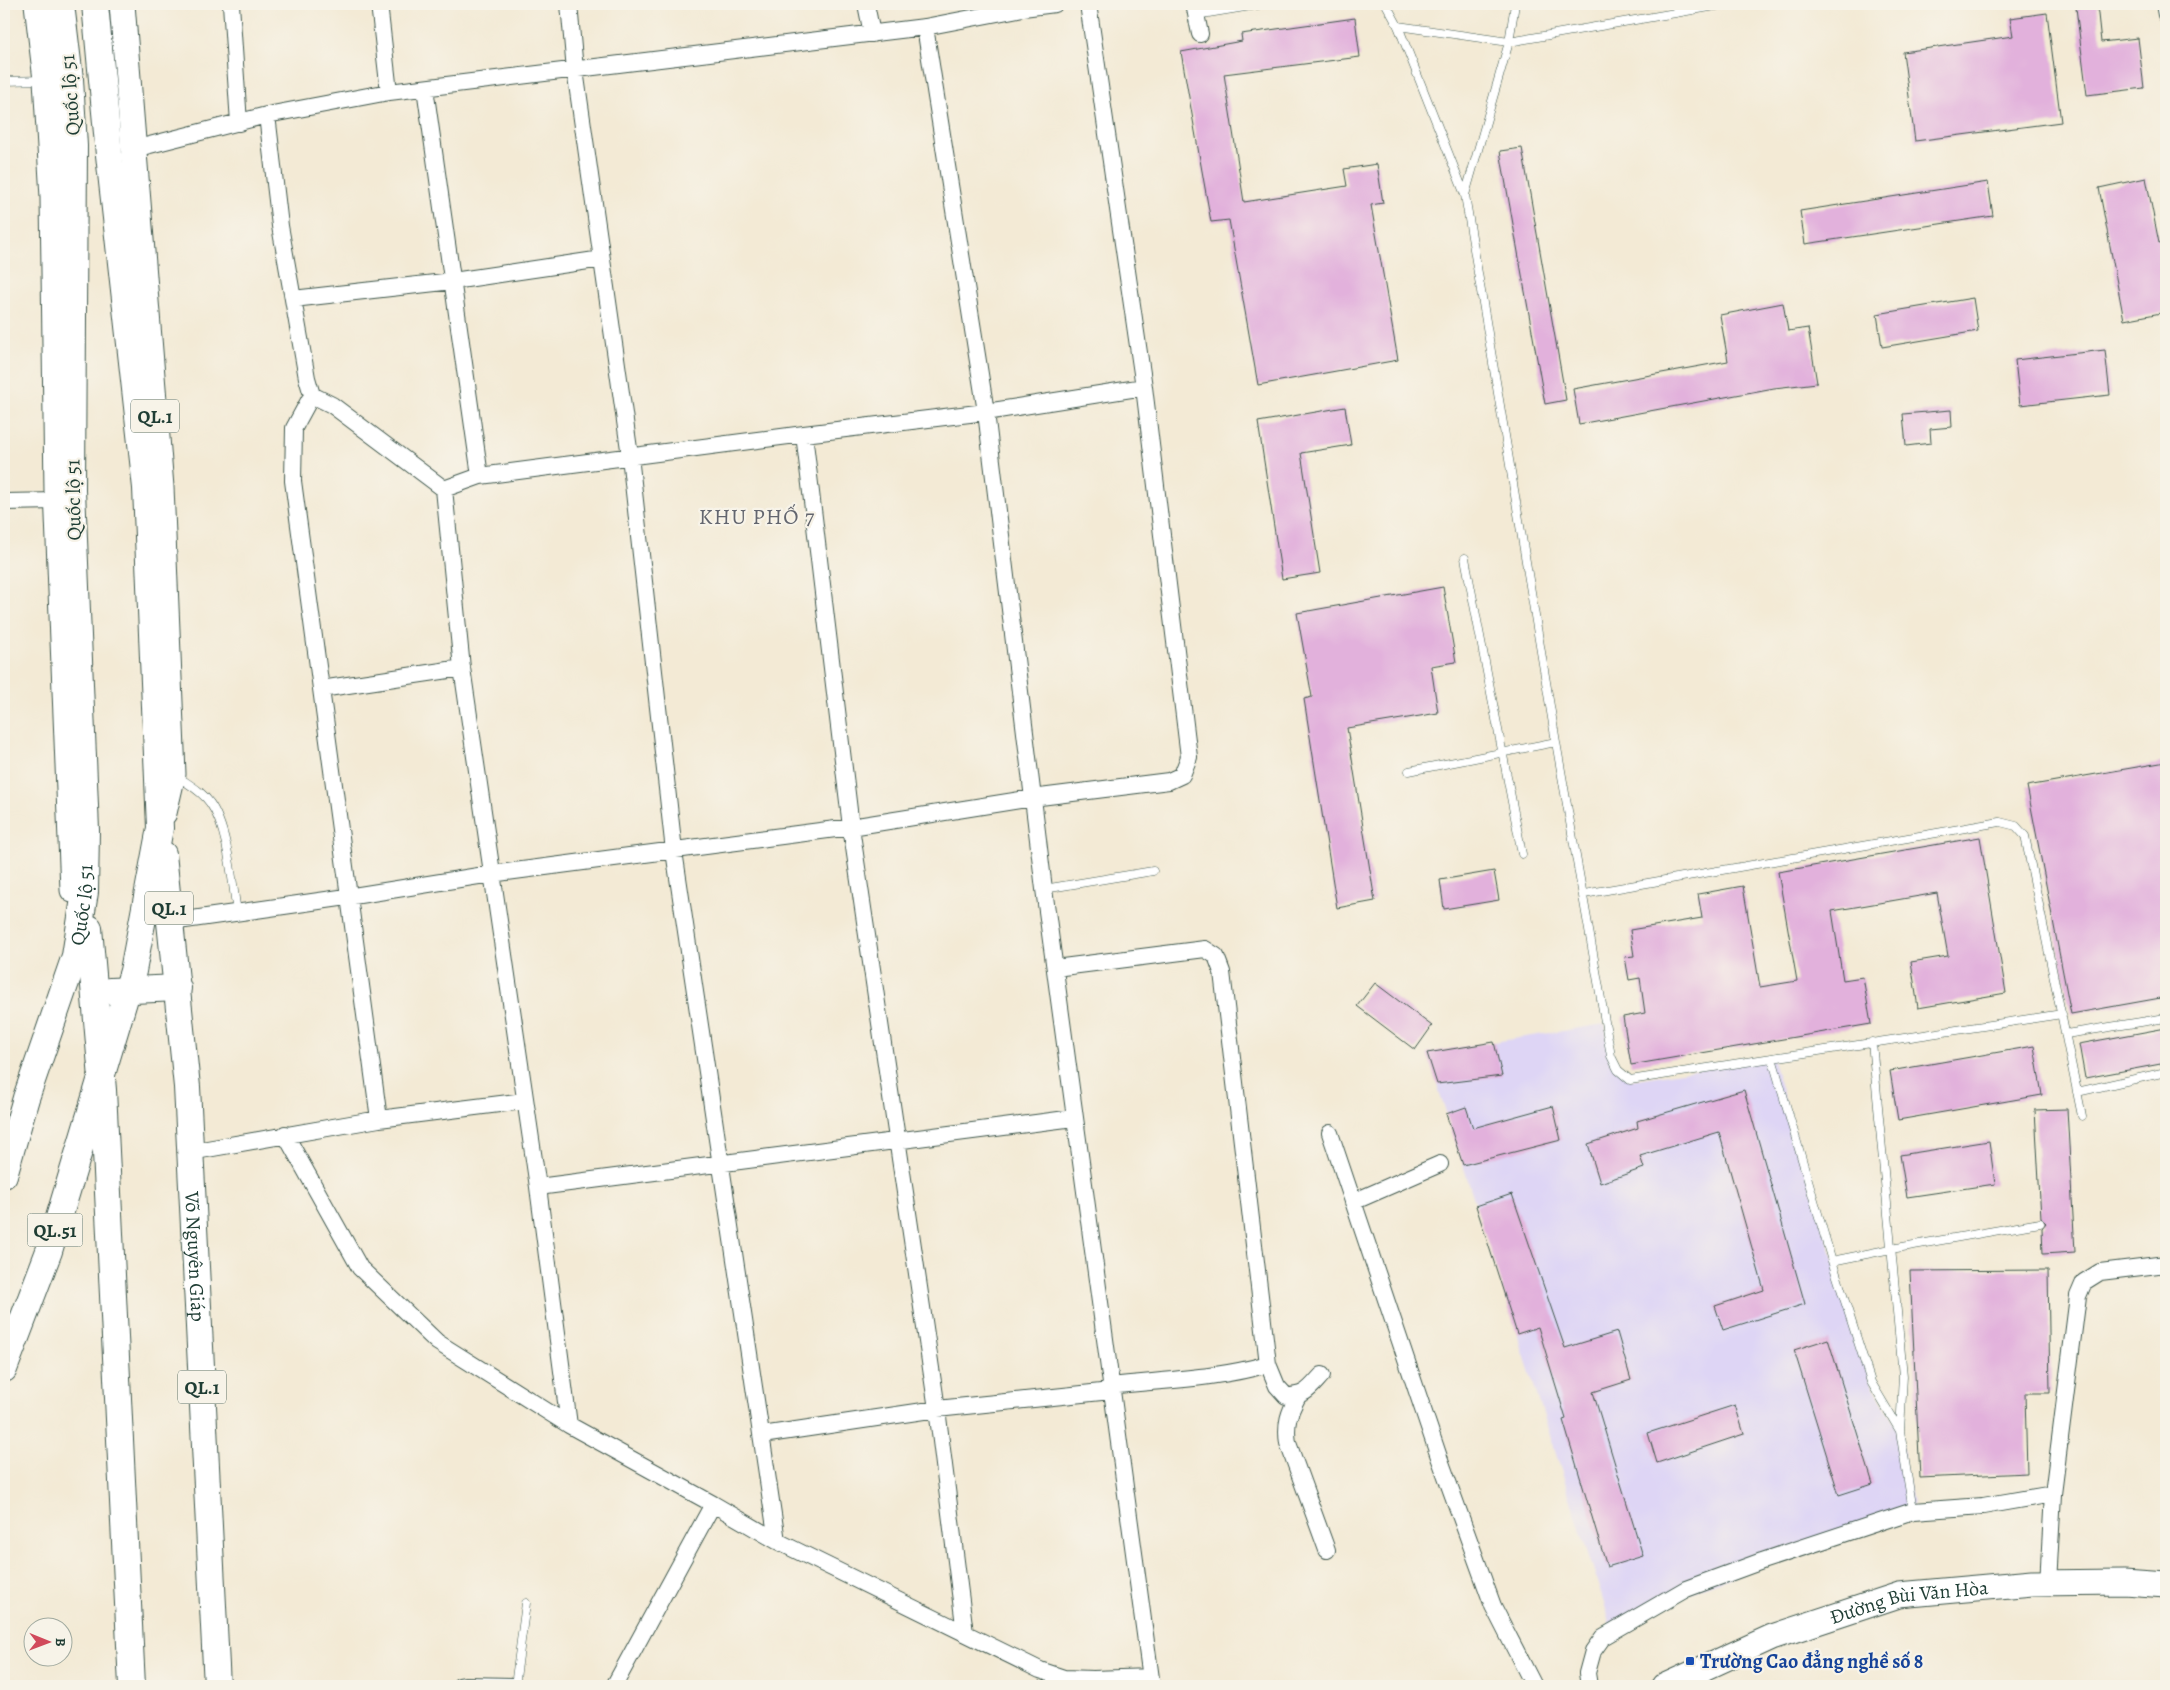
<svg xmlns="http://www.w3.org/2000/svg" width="2170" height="1690" viewBox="0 0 2170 1690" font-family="Alegreya,serif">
<rect width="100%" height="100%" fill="#f7f3e8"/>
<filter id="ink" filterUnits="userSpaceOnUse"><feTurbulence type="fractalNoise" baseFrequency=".02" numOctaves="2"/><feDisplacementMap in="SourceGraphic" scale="10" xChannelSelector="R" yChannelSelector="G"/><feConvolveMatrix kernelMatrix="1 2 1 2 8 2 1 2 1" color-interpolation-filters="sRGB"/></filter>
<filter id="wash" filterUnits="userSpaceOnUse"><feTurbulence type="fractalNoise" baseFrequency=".0096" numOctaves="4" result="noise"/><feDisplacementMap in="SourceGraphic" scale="20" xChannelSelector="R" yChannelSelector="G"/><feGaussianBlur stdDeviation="1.12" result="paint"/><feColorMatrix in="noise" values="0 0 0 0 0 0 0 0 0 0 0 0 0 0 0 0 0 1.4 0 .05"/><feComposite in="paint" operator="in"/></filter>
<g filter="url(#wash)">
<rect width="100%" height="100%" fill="#f3ead5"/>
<path fill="#ded5f5" d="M1605,1024L1611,1056L1630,1080L1772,1058L1871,1382L1899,1431L1912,1505L1611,1625L1427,1053Z"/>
<g id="blocks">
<path fill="#e2b1dc" d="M2097,5L2101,42L2138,38L2144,88L2087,95L2076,8Z
M2047,13L2061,122L1915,141L1903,52L2013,36L2010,18Z
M1355,18L1360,57L1224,74L1244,202L1347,186L1344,169L1377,164L1383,203L1371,205L1398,360L1258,385L1229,220L1211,222L1181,52L1242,41L1241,34Z
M1522,148L1566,400L1545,404L1500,151Z
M2146,178L2159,243L2166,241V312L2124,320L2099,188Z
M1988,182L1993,216L1805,244L1800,211Z
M1973,298L1978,331L1882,347L1877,314Z
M1783,303L1788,331L1808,328L1817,383L1774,388L1579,424L1573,389L1728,361L1720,315Z
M2105,350L2110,395L2020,405L2015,360Z
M1345,407L1351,445L1301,453L1320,573L1282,579L1258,422Z
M1951,410L1952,427L1930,429L1931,443L1906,446L1903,414Z
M1443,587L1456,662L1431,666L1438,713L1347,728L1375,901L1337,908L1304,699L1312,697L1297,613Z
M2166,762V997L2071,1014L2027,786Z
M1980,837L2006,993L1918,1008L1911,962L1948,956L1937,893L1832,911L1843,980L1863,977L1871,1024L1631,1065L1623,1017L1645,1013L1640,978L1629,980L1625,957L1634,956L1630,930L1702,918L1698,894L1743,886L1760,987L1797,981L1778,872Z
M1494,871L1499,900L1444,909L1440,880Z
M1375,983L1432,1026L1415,1050L1357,1006Z
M2166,1028V1063L2085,1078L2079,1044Z
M1494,1042L1502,1076L1437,1084L1427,1053Z
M2034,1046L2042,1095L1898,1120L1890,1071Z
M1744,1090L1805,1304L1723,1330L1715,1306L1764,1290L1719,1132L1640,1156L1644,1168L1600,1183L1588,1144L1638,1128L1637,1121Z
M1553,1106L1561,1140L1463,1165L1446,1114L1466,1107L1473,1128Z
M2067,1109L2075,1252L2043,1254L2042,1228L2046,1223L2041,1218L2035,1110Z
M1989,1141L1995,1184L1907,1197L1900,1155Z
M1512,1194L1565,1348L1617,1332L1631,1380L1593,1392L1643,1556L1607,1567L1563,1420L1566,1419L1538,1327L1517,1334L1476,1206Z
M2048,1270L2050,1393H2025L2027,1473L1920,1478L1910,1271Z
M1828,1339L1873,1484L1839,1495L1794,1350Z
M1735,1405L1744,1434L1657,1463L1648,1433Z"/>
</g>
</g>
<g filter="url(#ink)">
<use href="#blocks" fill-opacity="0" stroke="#3f574c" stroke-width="1"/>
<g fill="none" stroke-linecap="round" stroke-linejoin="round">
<defs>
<path id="service" d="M1386,4L1398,26L1465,195L1556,742L1611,1056L1618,1070L1630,1080L1772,1058L1832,1261L1871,1382L1900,1431
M1196,15L1263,4
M1398,26L1509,42L1727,4
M4,81L44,80
M1465,195L1509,42L1515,4
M1465,558L1522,854
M1409,771L1556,742
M177,776C188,784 202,791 210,803C228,828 232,881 237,912
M1044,889L1153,871
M1584,894L2000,822L2016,826L2025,836L2082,1116
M2066,1034L2166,1018
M1872,1042L1903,1376L1900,1431L1913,1511
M1772,1058L2062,1014
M2077,1092L2166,1072
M1832,1261L1891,1249L2040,1223
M515,1686L526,1603"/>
<path id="minor" d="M231,4L239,123
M379,4L389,92
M569,4L575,70L630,456L674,851L777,1541
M866,4L872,34
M1194,4L1200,34
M2164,4L2166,15
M925,27L986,412L1044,889L1152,1686
M425,88L480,476
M267,115L280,226L307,378L312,395L332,405L444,489L462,668L538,1187L569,1425
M134,149L267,115L389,92L925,27L1023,8L1055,4
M293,299L453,281L602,259
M312,395L294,428L293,481L379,1119
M804,434L851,827L937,1409L965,1633
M444,489L480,476L804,434L986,412L1144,387
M4,502L58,501
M321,689L462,668
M171,922L347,897L491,874L851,827L1032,798L1169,781L1182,775L1189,757L1144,387L1088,4
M1055,968L1205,949L1216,956L1222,972L1268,1364C1217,1379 1162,1380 1110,1386
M1330,1133L1439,1457L1493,1606L1534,1686
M285,1134L360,1268L437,1342L569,1425L713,1504L777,1541L1040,1670L1064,1678L1093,1679L1150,1677
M190,1152L379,1119L524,1101
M538,1187L1074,1118
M1353,1202L1440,1164
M1268,1364L1277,1386L1286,1396C1306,1396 1309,1389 1322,1375
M1298,1396C1289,1413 1285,1423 1288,1443L1327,1550
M762,1435L937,1409L1111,1391
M2048,1583L2053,1494L2078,1296L2084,1282L2100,1272L2166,1264
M460,1686L466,1685L513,1686
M614,1686L713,1504
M1589,1686L1587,1673L1593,1651L1603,1637L1686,1589L1762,1561L1913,1511L1983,1506L2053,1494"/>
<g id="primary">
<path d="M37,4L46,80L53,197L57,491L73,890"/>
<path d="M122,4L161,487L173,774L164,813"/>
<path id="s1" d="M1665,1686L1772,1637L1899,1595L2032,1583L2124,1582L2166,1585"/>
</g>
<g id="trunk">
<path id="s2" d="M163,854L187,1087L217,1686"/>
<path d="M89,928L103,1090L132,1686"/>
<path d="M110,991L178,988"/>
<path id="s3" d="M4,1175L26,1098L75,956L85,892L86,830L72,490L74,146L70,79L61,4"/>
<path d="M4,1369L49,1251L133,971L160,828L146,488L109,155L95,4"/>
</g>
</defs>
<use href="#service" stroke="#3f574c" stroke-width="9"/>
<use href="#minor" stroke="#3f574c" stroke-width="18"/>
<use href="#primary" stroke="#3f574c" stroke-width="27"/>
<use href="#trunk" stroke="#3f574c" stroke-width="28"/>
<use href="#service" stroke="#fff" stroke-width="8"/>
<use href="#minor" stroke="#fff" stroke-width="16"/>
<use href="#primary" stroke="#fff" stroke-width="25"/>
<use href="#trunk" stroke="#fff" stroke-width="26"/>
</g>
</g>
<rect fill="#1a4fb4" stroke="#f7f3e8" stroke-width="2" x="1685" y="1656" width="10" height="10" rx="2.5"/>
<g text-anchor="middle" stroke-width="4.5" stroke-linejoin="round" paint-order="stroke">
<g fill="#f7f3e8" stroke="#60746a" stroke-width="1">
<rect x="131" y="399.5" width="48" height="33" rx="4"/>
<rect x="145" y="891.5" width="48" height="33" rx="4"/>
<rect x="27.5" y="1213.5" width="55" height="33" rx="4"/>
<rect x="178" y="1370.5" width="48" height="33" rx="4"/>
</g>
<g font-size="19" font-weight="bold" fill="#1f3d34">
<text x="155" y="423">QL.1</text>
<text x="169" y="915">QL.1</text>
<text x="55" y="1237">QL.51</text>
<text x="202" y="1394">QL.1</text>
</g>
<g font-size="20" fill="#1f3d34" stroke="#f7f3e8">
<text transform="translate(70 95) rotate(-94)" y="7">Quốc lộ 51</text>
<text transform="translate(73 500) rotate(-91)" y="7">Quốc lộ 51</text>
<text dy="7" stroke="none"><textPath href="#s3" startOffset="282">Quốc lộ 51</textPath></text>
<text dy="7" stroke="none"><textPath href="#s2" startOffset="404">Võ Nguyên Giáp</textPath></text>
<text dy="7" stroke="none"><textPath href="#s1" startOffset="260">Đường Bùi Văn Hòa</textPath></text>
</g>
<g font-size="20" font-weight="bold" fill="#164399" stroke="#f7f3e8" text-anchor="start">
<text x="1700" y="1668">Trường Cao đẳng nghề số 8</text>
</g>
<g font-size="22" letter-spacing="1" fill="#63666f" stroke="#f7f3e8">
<text x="757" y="524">KHU PHỐ 7</text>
</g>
</g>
<rect width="2170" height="1690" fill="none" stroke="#f7f3e8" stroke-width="20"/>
<g transform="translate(48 1642) rotate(91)"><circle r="24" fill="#f7f3e8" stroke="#a1aaa0"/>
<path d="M0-4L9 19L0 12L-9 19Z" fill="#d1495b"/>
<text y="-8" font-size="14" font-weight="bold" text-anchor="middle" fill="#1f3d34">B</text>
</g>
</svg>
